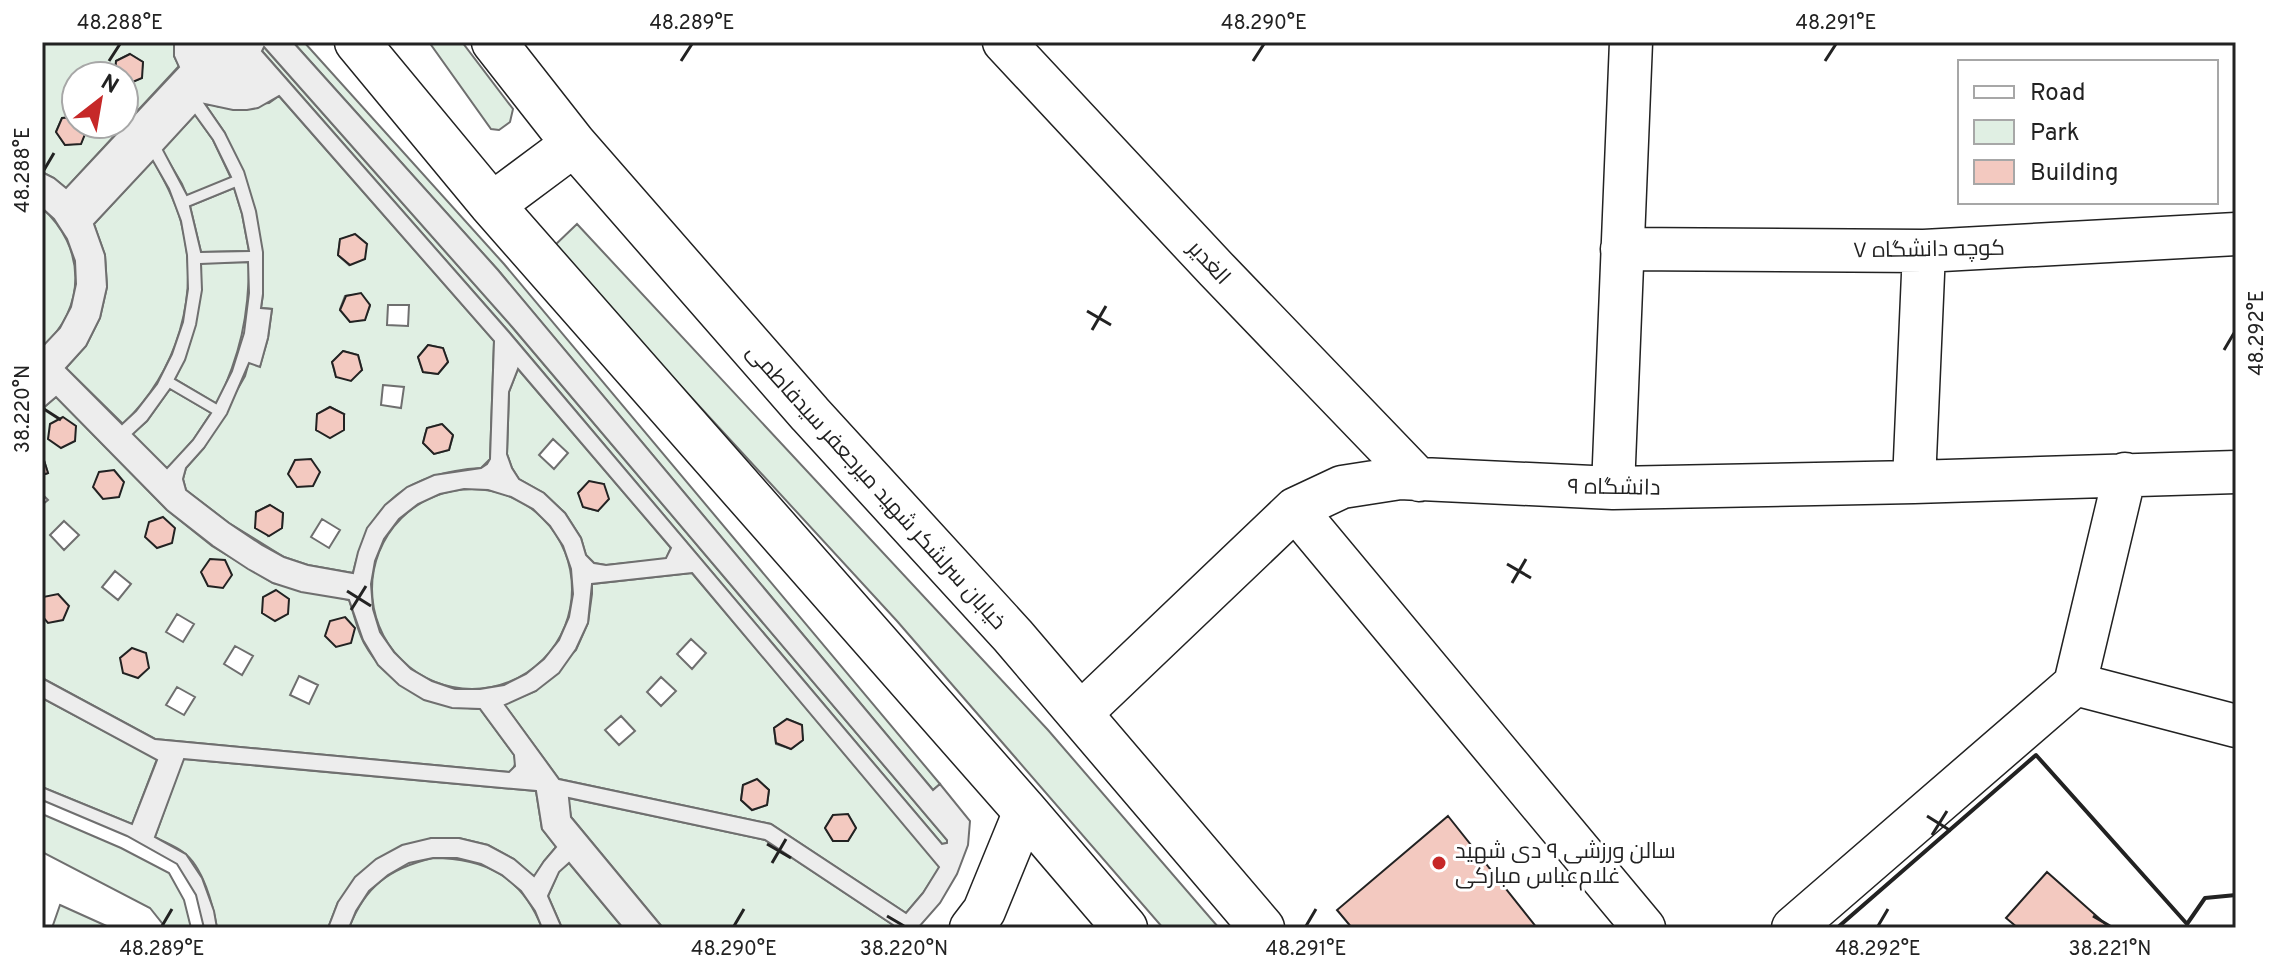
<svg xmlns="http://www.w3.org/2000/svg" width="2278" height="970" viewBox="0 0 2278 970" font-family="Overpass,Cairo,sans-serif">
<rect width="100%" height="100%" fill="#fff"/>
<path fill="#e0efe3" stroke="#6f6f6f" stroke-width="2" fill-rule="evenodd" d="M42,42H174V56L179,66L66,188L54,178L42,172ZM130,54L143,62L141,78L128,84L124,82V124H83L87,129L81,143L65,145L56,132L62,118L76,117V76H115L116,61Z
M293,42H304L504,264L940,784L933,790L498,270Z
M429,42H462L513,109L510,122L499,130L491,129Z
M264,47L513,328L947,840V843L942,844L509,332L262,51Z
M279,96L494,341L490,459L481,468C410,472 369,502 353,573L308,565L284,557L229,523L186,490L183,479L186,468L204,448L245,376L249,362L260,366L268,338L272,309L261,308L263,294L225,133L205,104L206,102L219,107L269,103ZM355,234L367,244L349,265L338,255L340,240ZM361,294L370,306L365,319L350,322L340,309L345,296ZM388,305H409L408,326L387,325ZM428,345L443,348L448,362L438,374L423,372L418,357ZM343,351L358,355L362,370L336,377L332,362ZM383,385L404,387L401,408L381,405ZM330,407L344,414L317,430V414ZM441,424L453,436L449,450L434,454L423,443L427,428ZM270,505L283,513L282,528L268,536L256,512ZM322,519L340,530L329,548L311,537Z
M195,115L213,140L231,178L187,196L182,184L162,150Z
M153,160C164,180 175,200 181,222C201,295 177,372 123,424L66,368L86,346L100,318L107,287L105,255L94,224Z
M234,188L242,214L249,251L201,252L190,206Z
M42,208C86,247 87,308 42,347Z
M577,224L1048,730L1219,928H1163L897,621L553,247Z
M249,262C249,316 240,355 217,404L175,379C193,345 202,302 201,263Z
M518,369L671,548L666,559L606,565L594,563L586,555L581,538L565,513L544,493L519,479L512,468L507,454L509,392ZM553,439L568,453L554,469L539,455ZM589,482L604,484L598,511L583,507L579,492Z
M170,389L211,413L193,440L167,469L132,434L147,421Z
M56,397L167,510L212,546L273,583L349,600C354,614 357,630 364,643C389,688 431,706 480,709L514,755C516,762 516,767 510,772L155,739L42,678V505L48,500L42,494V475L48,473L42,454V409ZM64,521L79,535L64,550L50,535ZM115,571L131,584L118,600L102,587ZM177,614L194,624L183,642L166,632ZM235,646L253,656L242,675L224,664ZM299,676L318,685L309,704L290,695ZM177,687L195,697L184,715L166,705Z
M372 589a100 100 0 1 1 200 0a100 100 0 1 1-200 0Z
M692,573L940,867L923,893L906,913L771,824L559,779L504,704L536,691L576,650L588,623L592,594V584ZM691,639L706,653L692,669L677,654ZM661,677L676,691L661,706L647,692ZM621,716L635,731L619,745L605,730ZM787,719L801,725L803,740L791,749L776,744L774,728ZM758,780L769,790L767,805L752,810L741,800L743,785ZM833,815H848L856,828L848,841H833L825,828Z
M42,698L157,759L132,824L42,787Z
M183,759L536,791L542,829L556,847L544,861L534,877L514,859L488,845L459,838H431L338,902L328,928H217C213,905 203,866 183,852C175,846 164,842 155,837Z
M568,798L765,840L893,925L891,928H663L571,817Z
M42,814L121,848L169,873L184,900L191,928H166L150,908L42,852Z
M433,858C486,858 522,877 542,928H349C365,886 390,868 433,858Z
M569,863L623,928H562L548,896L559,871Z
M60,905L111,928H52Z"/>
<path fill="#ededed" stroke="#6f6f6f" stroke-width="2" fill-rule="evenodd" d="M174,42H293L498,270L933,790L940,784L970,821L968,845L957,874L940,903L918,928H891L893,925L765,840L569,798L571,817L663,928H623L569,863L559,872L548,896L562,928H542L535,911L521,891L502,875L481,864L457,858H433L409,863L388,875L369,891L356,911L349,928H328L338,902L355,877L376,859L402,845L431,838H459L488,845L514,859L534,876L544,861L556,847L542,829L536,791L184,759L155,837L186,854L202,878L214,911L217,928H204L196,895L177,864L127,836L42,800V787L132,824L157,760L42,698V678L155,739L509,772L515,766L514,755L480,709L452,708L424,700L399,685L378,665L363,640L349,600L301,592L273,583L248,569L213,546L167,510L56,397L42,409V347L60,328L71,307L76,284L75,261L67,239L54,219L42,208V172L54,178L66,188L179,67L174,56ZM264,47L513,328L947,840V843L942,844L509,332L262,51ZM279,96L494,341L490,459L487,464L481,468L434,475L407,487L385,505L367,528L358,552L353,573L308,565L284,557L262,545L229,523L186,490L183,479L186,468L204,448L227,414L249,363L260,367L268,338L272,309L261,308L263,294V252L256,211L244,171L225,133L205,104L233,110H247L258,108ZM195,115L213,140L231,177L187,195L163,150ZM153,161L169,189L181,221L187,255L188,289L183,322L172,354L157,384L136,411L122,424L66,368L86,346L100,318L107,287L105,255L94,224ZM234,188L242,214L249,251L201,252L190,206ZM248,262L249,293L244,333L232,371L216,403L175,379L185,360L196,325L202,290L201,264ZM518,369L671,548L666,558L606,565L594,563L586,555L581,538L565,513L544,493L519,479L512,468L507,454L509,392ZM170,389L211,413L193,440L167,468L133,434L147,421ZM464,489L488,490L511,497L533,509L550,526L563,546L571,569L573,594L569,617L559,640L544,659L526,674L504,685L480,689H455L432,681L411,669L394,652L380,632L373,609L371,584L375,561L384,539L399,519L418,504L440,494ZM692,573L939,867L923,893L906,913L771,824L559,779L505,705L536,691L559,673L576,649L588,623L592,584Z"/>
<path fill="#f3c9c0" stroke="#222" stroke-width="2" d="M130,54L143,62L142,78L128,84L124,82V76H115L116,61Z
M76,117V124H83L87,129L81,144L65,145L56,132L62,118Z
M355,234L367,244L365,259L350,265L338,255L340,239Z
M361,293L370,305L365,320L350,322L340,310L346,296Z
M428,345L443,348L448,362L438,374L423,372L418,357Z
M343,351L358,355L362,370L351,381L336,377L334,369L332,362Z
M330,407L344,414V430L330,438L316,430L317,414Z
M63,417L76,426L75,441L61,448L48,439L50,424Z
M442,424L453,435L449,450L434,454L423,443L425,435L427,428Z
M42,454L48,473L42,475Z
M311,459L320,472L313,486L297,487L288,474L295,460Z
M114,470L124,482L119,497L103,499L93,487L99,472Z
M589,481L604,484L609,499L598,511L583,507L578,493Z
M270,505L283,513L282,528L269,536L255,528L256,512Z
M163,517L175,528L172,543L157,548L145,537L149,522Z
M210,559L225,560L232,575L223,588L208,586L201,572Z
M276,590L289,599L288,614L275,621L262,613L263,597Z
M58,594L69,606L63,620L48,623L42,616V600L43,597Z
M345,617L355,628L351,643L336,647L325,636L330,621Z
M132,648L146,653L149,668L138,678L123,673L120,658Z
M787,719L802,725L803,740L791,749L776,743L774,728Z
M757,779L769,790L767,805L752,810L741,800L743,785Z
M848,814L856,828L848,841H833L825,828L833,815Z
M1448,816L1537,928H1352L1337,910Z
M2047,872L2110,928H2018L2006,918Z"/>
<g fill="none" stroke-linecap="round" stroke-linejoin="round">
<defs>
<path id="minor" d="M1004,42L1216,269L1419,480
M1622,249L1924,251L2236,234
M1914,482L1924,251
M1613,488L1631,42
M1295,509L1644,928
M2075,684L2236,726
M1080,714L1295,509L1342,487L1400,478L1613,488L1914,482L2236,472
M971,928L984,911L1025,811
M1793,928L2075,684L2125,474"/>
<path id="major" d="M357,42L492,205L1025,811L1125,928
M494,42L574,144L810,414L1013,636L1262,928
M492,205L574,144"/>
</defs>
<use href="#minor" stroke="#222" stroke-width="45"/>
<use href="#major" stroke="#222" stroke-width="47"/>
<use href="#minor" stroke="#fff" stroke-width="42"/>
<use href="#major" stroke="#fff" stroke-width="44"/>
<path stroke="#222" stroke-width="4" d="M1837,928L2036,755L2187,924L2205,898L2236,895"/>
</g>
<path fill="none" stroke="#222" stroke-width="3" d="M109,61L120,44M681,61L692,44M1253,61L1264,44M1825,61L1836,44M44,170L54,153M1087,311L1111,325M1092,330L1106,306M2224,350L2234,333M44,409L61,420M1507,564L1531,578M1512,583L1526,559M347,591L371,606M351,610L366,586M1927,816L1951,831M1932,835L1947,811M767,844L791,858M772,863L786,839M887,916L904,926M2093,916L2110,926M162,926L172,909M734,926L744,909M1306,926L1316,909M1878,926L1888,909"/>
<circle fill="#c62828" stroke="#fff" stroke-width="3" cx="1439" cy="863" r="8"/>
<g text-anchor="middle" stroke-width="6" stroke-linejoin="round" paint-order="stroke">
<g font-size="22" fill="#222" stroke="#fff">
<text transform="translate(1929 248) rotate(-1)" y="8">کوچه دانشگاه ۷</text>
<text transform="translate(1210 262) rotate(47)" y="8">الغدیر</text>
<text transform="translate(877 486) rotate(48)" y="8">خیابان سرلشکر شهید میرجعفر سیدفاطمی</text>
<text transform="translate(1614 486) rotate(1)" y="8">دانشگاه ۹</text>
</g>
<g font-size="22" fill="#222" stroke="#fff" text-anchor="start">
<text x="1455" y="858">سالن ورزشی ۹ دی شهید<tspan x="1455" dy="25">غلام‌عباس مبارکی</tspan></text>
</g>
</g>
<rect width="2278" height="970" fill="none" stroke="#ffffff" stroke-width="88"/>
<rect x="1958" y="60" width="260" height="144" fill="#ffffff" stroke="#a7a7a7" stroke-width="2"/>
<rect x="1974" y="86" width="40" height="12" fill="#ffffff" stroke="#a7a7a7" stroke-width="2"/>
<text x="2030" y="100" font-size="24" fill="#222222">Road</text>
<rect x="1974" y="120" width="40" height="24" fill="#e0efe3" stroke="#a7a7a7" stroke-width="2"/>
<text x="2030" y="140" font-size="24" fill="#222222">Park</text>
<rect x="1974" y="160" width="40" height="24" fill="#f3c9c0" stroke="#a7a7a7" stroke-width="2"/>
<text x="2030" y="180" font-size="24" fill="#222222">Building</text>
<g transform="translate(100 100) rotate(31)"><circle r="38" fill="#ffffff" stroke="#a7a7a7" stroke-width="2"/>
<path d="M0-6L14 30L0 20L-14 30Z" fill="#c62828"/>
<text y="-12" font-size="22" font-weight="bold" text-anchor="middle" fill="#222222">N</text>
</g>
<rect x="44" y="44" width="2190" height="882" fill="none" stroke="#222" stroke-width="3"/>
<g font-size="20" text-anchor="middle" fill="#222">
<text x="120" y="29">48.288°E</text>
<text x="692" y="29">48.289°E</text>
<text x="1264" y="29">48.290°E</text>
<text x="1836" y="29">48.291°E</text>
<text transform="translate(22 170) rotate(-90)" y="7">48.288°E</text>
<text transform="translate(2256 333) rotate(-90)" y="7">48.292°E</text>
<text transform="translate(22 409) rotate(-90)" y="7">38.220°N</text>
<text x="162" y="955">48.289°E</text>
<text x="734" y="955">48.290°E</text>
<text x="904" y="955">38.220°N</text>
<text x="1306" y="955">48.291°E</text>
<text x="1878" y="955">48.292°E</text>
<text x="2110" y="955">38.221°N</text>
</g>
</svg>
